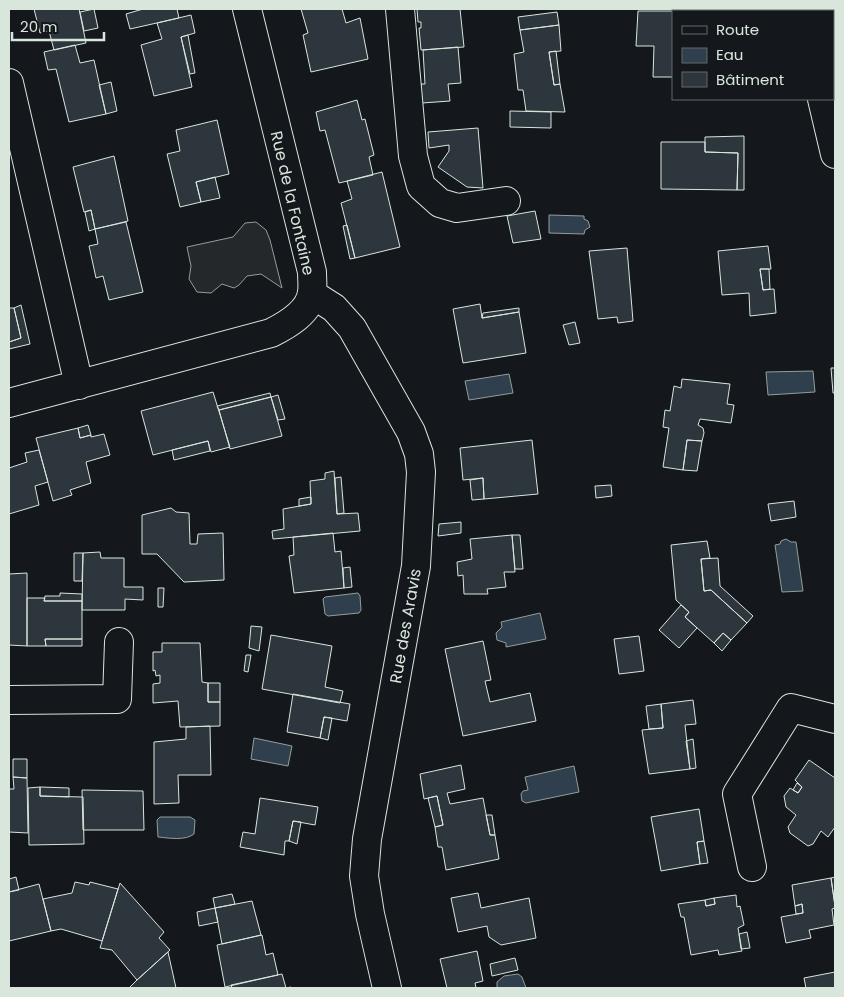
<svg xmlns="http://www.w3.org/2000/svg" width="844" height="997" viewBox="0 0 844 997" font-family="Poppins,sans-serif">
<rect width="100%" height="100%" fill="#14181c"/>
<path fill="#24282b" stroke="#939e99" d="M256,222L266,230L270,240L282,288L261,274L247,276L239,285L234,288L222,284L211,293L197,292L189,279L191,266L187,247L233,237L245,223Z"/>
<path fill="#2f3f4d" stroke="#939e99" d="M549,215L584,216V219L588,221L590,227L585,230L584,234L549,233Z
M813,371L815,392L768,395L766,372Z
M509,374L513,393L469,400L465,381Z
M786,539L791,542H796L803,591L782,592L775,545L780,544L781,541Z
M358,593L360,596L361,610L359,613L328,616L325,614L323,599L325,597Z
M540,613L546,639L506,647V643L497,640L496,633L502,627L501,622Z
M254,738L292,746L288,766L251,759Z
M574,766L579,792L526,803L522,801L521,794L523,791L528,790L525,777Z
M160,817H190L195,820L194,834C185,841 169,838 158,837L157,820Z
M518,974L522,977L526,988H497V982L504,976Z"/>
<path fill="#2c363c" stroke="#d8e6dc" d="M34,9H79L86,43L54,50L49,31L40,33Z
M94,9L98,28L84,31L80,12Z
M143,9H177L179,18L130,29L126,14Z
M301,9H342L346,23L360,18L368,59L311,72L303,35L308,33Z
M417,9H460L464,47L421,50L419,28H421V22H418Z
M638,11H673V77H653L654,46H636Z
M557,12L559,25L520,30L518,17Z
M191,15L195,33L181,37L192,87L154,96L141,45L162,39L157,23Z
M559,25L561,51L549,52L554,85L560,84L565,112L526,111L523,90H518L514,54L524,52L520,30Z
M188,35L195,73L190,74L181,37Z
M75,45L80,63L94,60L106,114L69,122L56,69L48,70L44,52Z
M458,47L461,83L448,84L450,101L422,103L421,84H425L423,50Z
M556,51L560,84L554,85L549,52Z
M111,82L117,111L106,114L99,85Z
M357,100L362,120L365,119L374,155L369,157L373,175L339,183L325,130L320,131L316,112Z
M510,111L551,112V128L510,127Z
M217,120L229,174L196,182L201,202L180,207L167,154L180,151L176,130Z
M478,128L483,188L467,187L438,167L449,151V145L429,148L428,132Z
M744,136V190H737L738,153L705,152V137Z
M661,142H705V152L738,153L737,190L661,189Z
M114,156L128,221L95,229L91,210L84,212L73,167Z
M382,172L400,247L355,258L341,203L352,199L347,181Z
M215,177L220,198L201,202L196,182Z
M91,210L95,229L89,231L85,212Z
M535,211L541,239L513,243L507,216Z
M126,222L143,292L109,300L103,276L96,278L89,246L98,244L95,229Z
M347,225L355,258L350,259L343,226Z
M768,246L771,269H760L763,290L774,289L776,313L750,316L749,293L722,295L718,251Z
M627,248L633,321L618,323L617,317L598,319L589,251Z
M760,269H769L770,289L763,290Z
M480,304L482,318L519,312L526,353L463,363L453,309Z
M21,305L30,344L9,349V342L21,338L14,308Z
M9,308H14L21,338L9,342Z
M519,308V312L482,318L483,313Z
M575,322L580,343L569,345L563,325Z
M831,368H835V393H833Z
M682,379L730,384L727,404L734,405L731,423L700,419L698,425L703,428L704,433L702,441L687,440L683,470L663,467L669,428L663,427L665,410L670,411L674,386L681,388Z
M213,392L230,447L211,452L208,441L153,455L141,411Z
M270,393L271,397L219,410L217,406Z
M278,395L285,419L278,420L271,397Z
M271,397L282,436L230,449L219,410Z
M88,425L91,435L80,438L78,428Z
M78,428L80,438L91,435V437L104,434L110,455L86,462L91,483L70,490L72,495L53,501L36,438Z
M532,440L538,494L484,499L483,478L463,480L460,448Z
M687,440L702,441L697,471L683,470Z
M208,441L210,451L174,460L172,450Z
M39,450L48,482L35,486L39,505L9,514V468L27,462L25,453Z
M334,471L337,514L358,513L360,531L273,539L272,531L284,529L283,509L311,504L310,481L325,479V473Z
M341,477L344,513L337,514L335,478Z
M483,478L484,499L472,500L470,480Z
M611,485L612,496L596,498L595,486Z
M311,497V504L299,506V499Z
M794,501L796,517L771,521L768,504Z
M171,508L176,512L189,513L190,544H197L198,534L223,533L224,580L184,582L157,554H142V515Z
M461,522V533L438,536L439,524Z
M333,533L335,552L341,551L344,588L294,593L289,556L294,555L293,537Z
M512,535L515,572H504L506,587L487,589L488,594H464L463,575L458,576L457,562L472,559L470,539Z
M512,535H520L523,569H515Z
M707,541L710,558L701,559L704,591L711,590L747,623L731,640L723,633L714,643L685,617L689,612L676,600L671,545Z
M100,552L101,558H124V587H143V600L125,599V610H82L83,553Z
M74,553H83L82,581H74Z
M718,558L720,586L753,616L747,623L711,590L704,591L701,559Z
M350,567L352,587L344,588L343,568Z
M27,573V646L9,645V574Z
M158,588H164L163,607H158Z
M60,593L82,594V601H44L45,596H60Z
M27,598H45L44,601H82V639H45L46,646H27Z
M681,605L689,612L685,617L697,628L679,648L659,630Z
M251,626L262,627L259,651L249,648Z
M723,633L731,640L722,651L714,643Z
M271,635L332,646L325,687L343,691L340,703L262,689Z
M639,636L644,671L619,674L614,639Z
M45,639H82V646H46Z
M483,641L491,680L485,681L490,702L530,693L536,721L463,736L445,649Z
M162,643H200L202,682L208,683V702H220V726L180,727L178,701L153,703V684L160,683V675L156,676L155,670L153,671V652H162Z
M246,655H251L248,672L244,671Z
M208,683H220V702H208Z
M293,694L350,704L347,721L324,717L320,738L287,732Z
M693,700L696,724L685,725L690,769L649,774L642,730L663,728L661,704Z
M661,704L663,728L649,729L646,706Z
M324,717L332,718L328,740L320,738Z
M210,726L211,775H178L179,803L154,804V742L186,739V727Z
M693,739L696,768L690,769L686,741Z
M13,759H27V778L13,777Z
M809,760L835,778V827L828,837L821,831L813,844L808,846L790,833L788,827L796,815L786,807L784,796L790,788L798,793L802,787L795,780Z
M461,765L465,789L447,793L450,804L483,798L490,835H495L499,859L446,870L442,847H438L435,827L443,825L437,796L424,799L420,774Z
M13,777L27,778L28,833L9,832V789H14Z
M797,783L802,787L798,793L793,790Z
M40,787V796L83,797L84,844L29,845L28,788Z
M40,787L69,788V797L40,796Z
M82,790L143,791L144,830H83Z
M437,796L443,825L435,827L428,798Z
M260,798L318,807L315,825L293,821L289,841H285L284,855L240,847L243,832L255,834Z
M699,809L704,841L697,842L700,864L661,871L651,817Z
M486,815H492L495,835H490Z
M293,821L301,822L297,844L289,841Z
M704,841L708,863L700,864L697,842Z
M16,877L19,890L9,892V879Z
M835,877V906L831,878Z
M831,878L835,906V908L832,909L834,925L809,930L811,938L786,943L781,917L803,913L802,904L795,906L792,885Z
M75,882L89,885L90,882L118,889L102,941L61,929L51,931L43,899L72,893Z
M120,883L164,932L159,938L170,950L137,980L112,950L100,948Z
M39,884L51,931L9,941V892Z
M478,893L481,908L529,898L536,938L501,945L489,937L487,926L458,932L451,898Z
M232,894L235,904L215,908L213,898Z
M736,895L737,907L740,906L744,925L738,928L742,951L719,955L718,950L691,955L684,917H681L678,904L705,900L706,906L715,904L714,898Z
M714,898L715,904L706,906L705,900Z
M252,901L261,935L222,944L215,908Z
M802,904L803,913L796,914L795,906Z
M215,908L218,922L199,926L197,912Z
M747,932L750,948L741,949L739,934Z
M262,935L266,955L273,953L278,975L225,987L217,945Z
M477,951L483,981L475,983L476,988H447L440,959Z
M168,952L176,988H129L137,980Z
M515,958L518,970L492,976L490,964Z
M835,972V988H806L804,978Z
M282,974L286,988L291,987V988H232L231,985Z"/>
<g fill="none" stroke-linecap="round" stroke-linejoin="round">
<defs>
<path id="street" d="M400,9L413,156L421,186L440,203L457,208L506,201
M801,9L802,11
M9,83L79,385
M822,99L835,154
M312,294L334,308L352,328L411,432L419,454L421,472L416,566L367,839L364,876L370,914L387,988
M9,403L271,333C287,325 310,312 312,292C313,286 312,279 312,272L247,9
M9,700L117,699L119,642
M752,867L737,794L791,708L835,719"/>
</defs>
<use href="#street" stroke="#d8e6dc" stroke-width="30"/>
<use href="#street" stroke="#14181c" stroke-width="28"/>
</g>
<g text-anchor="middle" stroke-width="4" stroke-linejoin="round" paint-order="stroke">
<g font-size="16" fill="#d8e6dc" stroke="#14181c">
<text transform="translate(293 203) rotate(77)" y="6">Rue de la Fontaine</text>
<text transform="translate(405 626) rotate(-80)" y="6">Rue des Aravis</text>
</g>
</g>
<rect width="844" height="997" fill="none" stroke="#d8e6dc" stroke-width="20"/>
<rect x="672" y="10" width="162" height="90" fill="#14181c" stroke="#626a69"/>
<rect x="682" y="26" width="25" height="8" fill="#14181c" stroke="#626a69"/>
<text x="716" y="35" font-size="15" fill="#d8e6dc">Route</text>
<rect x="682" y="48" width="25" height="15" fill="#2f3f4d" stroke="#626a69"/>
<text x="716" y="60" font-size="15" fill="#d8e6dc">Eau</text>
<rect x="682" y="72" width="25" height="15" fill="#2c363c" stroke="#626a69"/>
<text x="716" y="85" font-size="15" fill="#d8e6dc">Bâtiment</text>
<path d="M12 32v8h92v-8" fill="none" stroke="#d8e6dc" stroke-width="2.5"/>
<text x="20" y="32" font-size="15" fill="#d8e6dc" stroke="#14181c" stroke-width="4" paint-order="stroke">20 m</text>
</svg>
